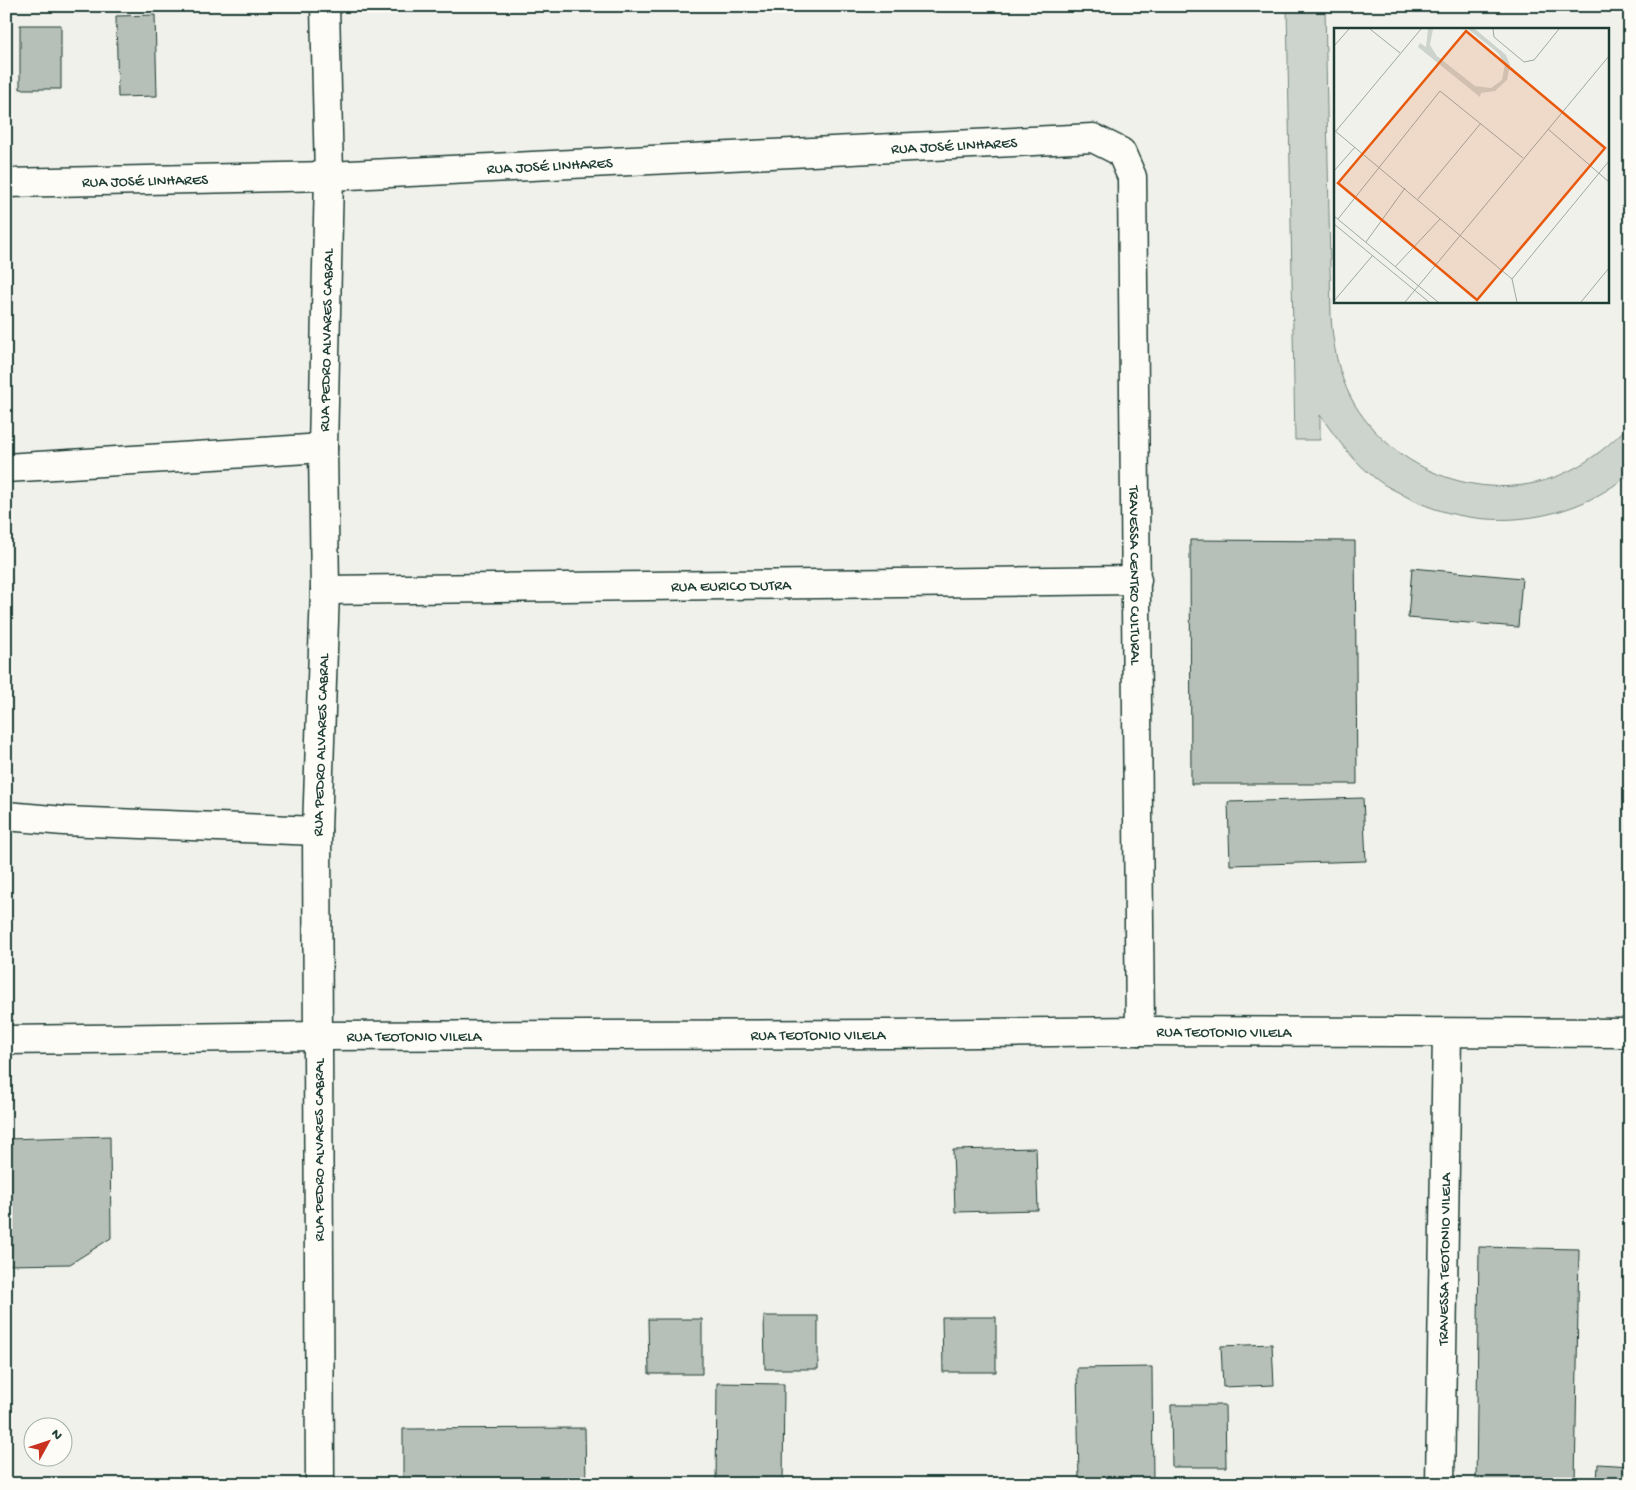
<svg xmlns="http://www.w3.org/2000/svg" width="1636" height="1490" viewBox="0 0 1636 1490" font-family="'Gochi Hand',sans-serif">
<rect width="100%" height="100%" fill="#f0f1eb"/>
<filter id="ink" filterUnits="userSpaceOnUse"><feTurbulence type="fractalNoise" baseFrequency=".02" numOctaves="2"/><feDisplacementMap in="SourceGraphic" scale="10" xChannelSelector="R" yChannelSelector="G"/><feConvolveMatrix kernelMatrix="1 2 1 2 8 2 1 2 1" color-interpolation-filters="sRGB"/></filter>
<g filter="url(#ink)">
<path fill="#cdd3cd" stroke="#768880" d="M1287,6H1325L1331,317C1333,345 1338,373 1351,398C1391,472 1489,509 1567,472C1592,460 1611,444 1630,424V473C1567,528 1469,534 1398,492C1390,488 1382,484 1375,478C1351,459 1337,439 1320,415V440H1295Z"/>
<path fill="#b6bfb8" stroke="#1f3d34" d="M155,15L157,96L118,97L116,16Z
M20,25H61V89H20Z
M1190,540L1355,541L1357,784H1191Z
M1412,568L1522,578L1518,627L1408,618Z
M1363,798L1366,861L1230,865L1228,802Z
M110,1136L111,1238L70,1264L6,1265V1139Z
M1036,1148L1038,1210L955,1212L953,1150Z
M1479,1247L1579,1249L1575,1484H1476Z
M764,1316H818V1369H765Z
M942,1317H996V1372H943Z
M648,1319H702V1374H649Z
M1272,1344L1274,1385L1223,1387L1221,1346Z
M1152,1367L1153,1484H1079L1077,1368Z
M717,1383L784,1384L783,1484H716Z
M1171,1405H1225L1226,1467H1172Z
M585,1428L586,1484H403V1429Z
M1598,1464L1630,1466V1484H1597Z"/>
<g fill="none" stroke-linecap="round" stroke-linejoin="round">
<defs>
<g id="minor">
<path id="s1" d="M6,183L329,176L1093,138L1121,152L1132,177L1140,1031"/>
<path d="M6,468L323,448"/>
<path id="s2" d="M325,590L1137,580"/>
<path d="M6,816L64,821L317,831"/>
<path id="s3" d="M6,1040L318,1036L890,1034L1140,1031L1630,1033"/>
<path id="s4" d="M320,1484L317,831L325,590L323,448L329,176L325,6"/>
<path id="s5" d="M1440,1484L1447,1033"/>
</g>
</defs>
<use href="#minor" stroke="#1f3d34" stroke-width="31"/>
<use href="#minor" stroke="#fdfcf7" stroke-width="28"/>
</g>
</g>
<g text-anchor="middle" stroke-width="4" stroke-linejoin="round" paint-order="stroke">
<g font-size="15" fill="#1f3d34" stroke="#fdfcf7">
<text dy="5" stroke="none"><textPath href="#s1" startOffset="949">RUA JOSÉ LINHARES</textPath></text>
<text dy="5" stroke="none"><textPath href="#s1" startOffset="544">RUA JOSÉ LINHARES</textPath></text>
<text dy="5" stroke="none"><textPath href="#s1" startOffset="139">RUA JOSÉ LINHARES</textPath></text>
<text dy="5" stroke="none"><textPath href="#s4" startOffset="1144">RUA PEDRO ALVARES CABRAL</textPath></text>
<text dy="5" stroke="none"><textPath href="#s1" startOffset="1545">TRAVESSA CENTRO CULTURAL</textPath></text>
<text dy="5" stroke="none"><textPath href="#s2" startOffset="406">RUA EURICO DUTRA</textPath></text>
<text dy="5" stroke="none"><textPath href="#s4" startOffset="739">RUA PEDRO ALVARES CABRAL</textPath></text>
<text dy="5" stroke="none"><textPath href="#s3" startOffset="1218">RUA TEOTONIO VILELA</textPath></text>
<text dy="5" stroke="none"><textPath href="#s3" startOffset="812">RUA TEOTONIO VILELA</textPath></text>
<text dy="5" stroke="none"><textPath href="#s3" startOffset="408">RUA TEOTONIO VILELA</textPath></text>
<text transform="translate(318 1150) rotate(-90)" y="5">RUA PEDRO ALVARES CABRAL</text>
<text dy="5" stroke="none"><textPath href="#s5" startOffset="225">TRAVESSA TEOTONIO VILELA</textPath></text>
</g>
</g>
<g transform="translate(1334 28)">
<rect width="275" height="275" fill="#f0f1eb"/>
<path d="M94,1H99L96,17L103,28L141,58L157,60L168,52L171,36L164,25L134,1H141L172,27L176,37L173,52L161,63L147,65L146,69L84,19L86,15L92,19Z" fill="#cdd3cd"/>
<path fill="none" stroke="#9ca9a2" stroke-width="1" d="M36,1L66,25M159,1L160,9L190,34L200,32L225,1M0,18L15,1M214,101L275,154M0,102L178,251L183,274M2,103L87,1M0,143L21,119M84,171L147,95M0,188L104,274M4,191L106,63L189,130M0,196L95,274M32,214L71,160M61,239L106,191M178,251L275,133M0,273L39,227M71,274L275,28M247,274L275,240"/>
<path fill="#e8590c" fill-opacity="0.15" stroke="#e8590c" stroke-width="2.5" d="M132,3L271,120L143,272L4,155Z"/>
<rect width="275" height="275" fill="none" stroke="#1f3d34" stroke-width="2.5"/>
</g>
<rect width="1636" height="1490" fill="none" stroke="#fdfcf7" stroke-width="25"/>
<rect x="12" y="12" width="1611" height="1465" fill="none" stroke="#1f3d34" stroke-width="2" filter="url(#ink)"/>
<g transform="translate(48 1442) rotate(50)"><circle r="24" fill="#fdfcf7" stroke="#a4b0a9"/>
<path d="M0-4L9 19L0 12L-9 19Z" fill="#c8321e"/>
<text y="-8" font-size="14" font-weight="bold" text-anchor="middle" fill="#1f3d34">N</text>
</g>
</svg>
